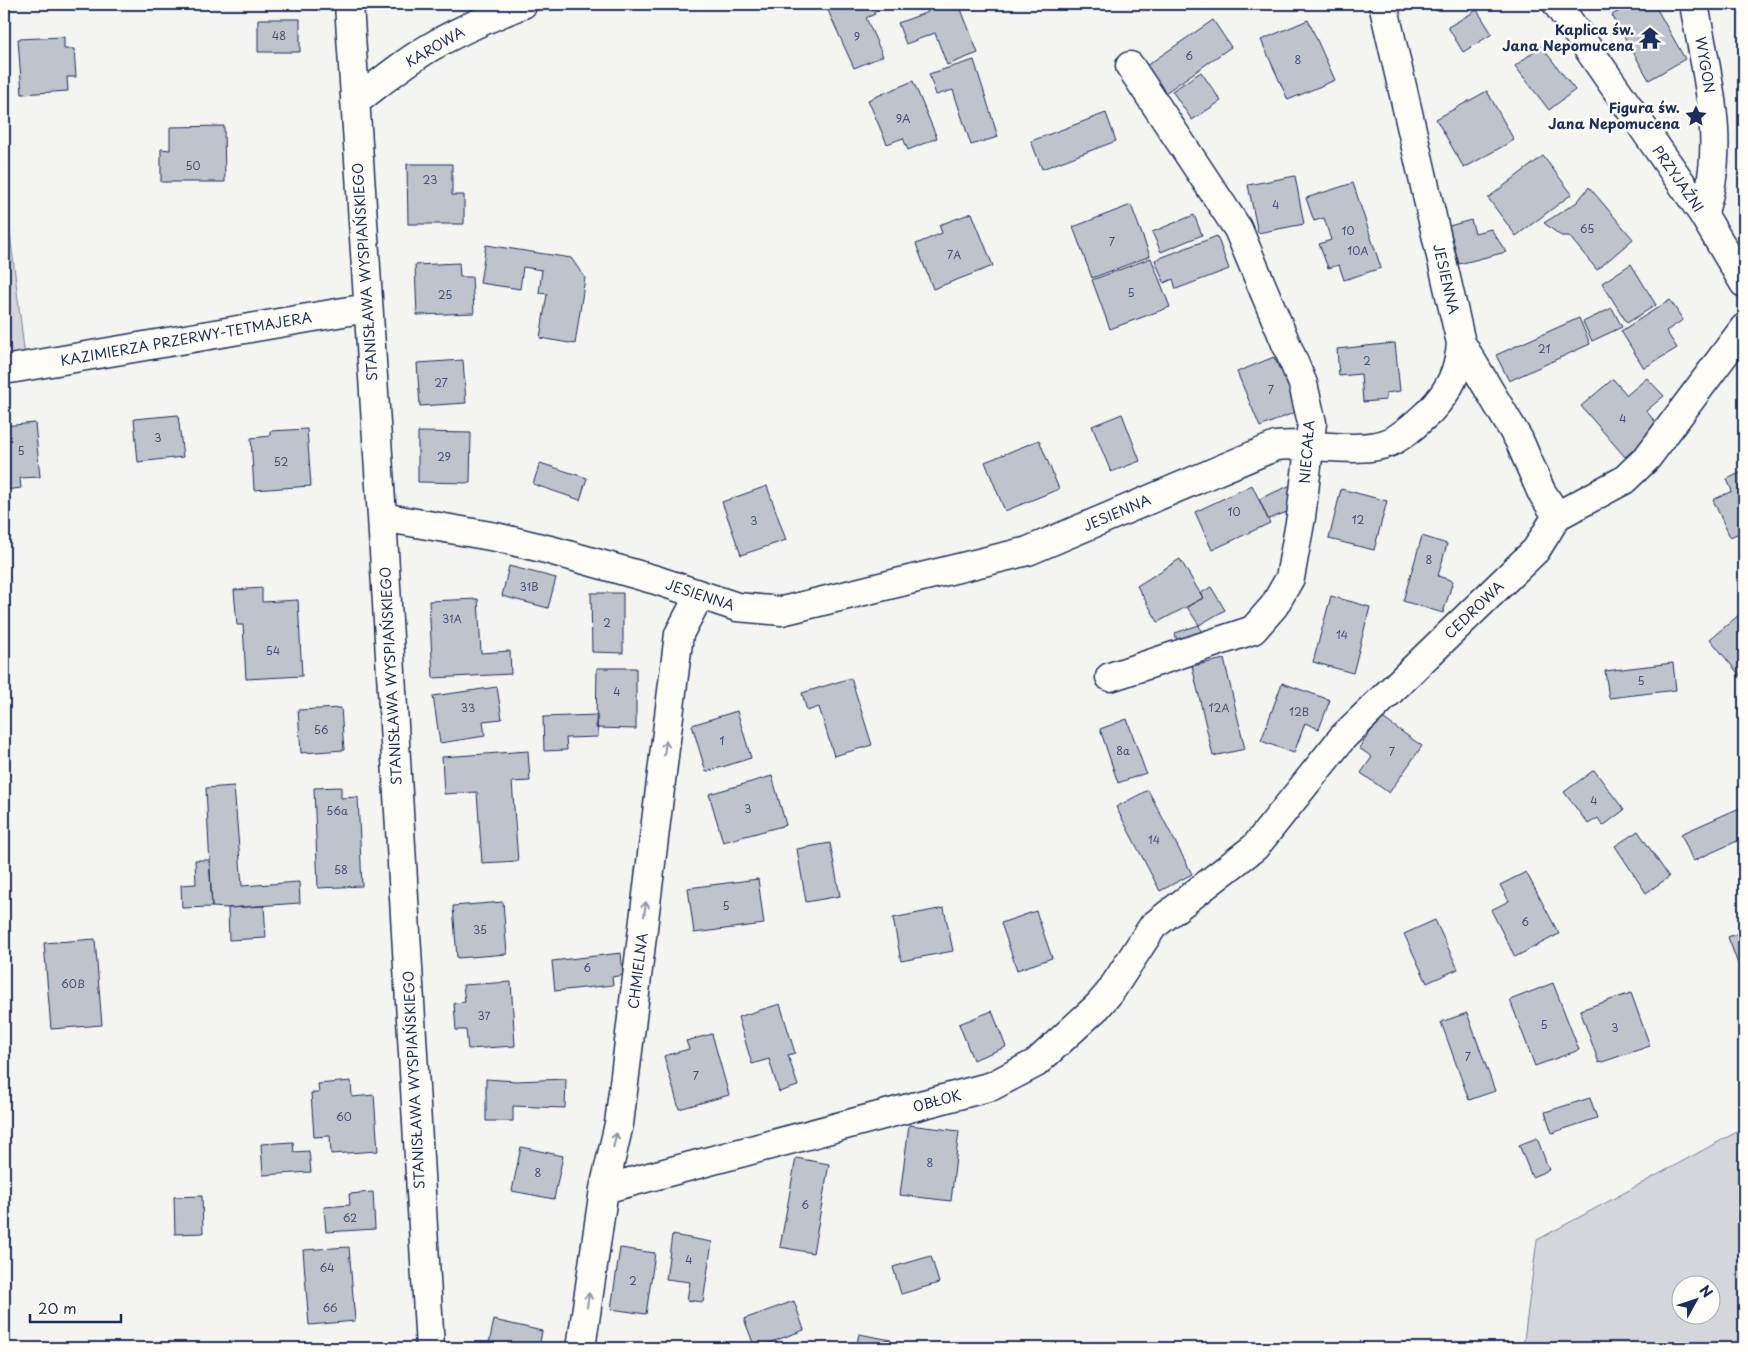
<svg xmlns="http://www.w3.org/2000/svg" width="1748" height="1352" viewBox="0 0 1748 1352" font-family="'Playpen Sans',sans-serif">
<rect width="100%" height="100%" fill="#f4f4f1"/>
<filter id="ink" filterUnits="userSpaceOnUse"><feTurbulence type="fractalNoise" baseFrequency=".02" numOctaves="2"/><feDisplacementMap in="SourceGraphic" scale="10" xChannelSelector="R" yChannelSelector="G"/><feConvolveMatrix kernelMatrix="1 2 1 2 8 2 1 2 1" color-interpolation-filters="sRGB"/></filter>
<g filter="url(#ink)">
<path fill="#d4d6db" stroke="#78829c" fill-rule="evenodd" d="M4,183L25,357L4,360Z
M1744,1128V1348H1523L1537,1240ZM1680,1284H1710V1314H1680Z"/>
<path fill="#bfc3cc" stroke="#1b2f5e" d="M825,4H870L875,14L866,18L883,56L854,68Z
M925,4H959L978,53L947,65L935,33L906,44L898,23L928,12Z
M1431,4H1447L1436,11Z
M1632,4H1654L1685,59L1649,80L1612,15Z
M1477,10L1492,34L1463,52L1448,27Z
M258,19H300V52H258Z
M1213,20L1231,47L1165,93L1146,66Z
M1308,20L1335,80L1288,100L1261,40Z
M64,37V49H74L76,77H67L68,91L22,94L18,39Z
M1541,46L1575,90L1549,110L1515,66Z
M974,60L998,137L971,145L953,90L936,95L929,74Z
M1201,72L1221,101L1192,120L1172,91Z
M913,81L937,138L908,150L903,138L887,144L868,100Z
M1487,91L1514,140L1464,168L1436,119Z
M1106,113L1116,141L1042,169L1031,141Z
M224,126L225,182H161V149L170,150V127Z
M1543,156L1572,194L1516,236L1488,198Z
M407,164H452V195H464V224H408Z
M1295,176L1304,224L1258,233L1248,185Z
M1353,183L1381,268L1344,280L1339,265L1328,268L1319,244L1331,240L1324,218L1314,221L1306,198Z
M1589,187L1633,239L1597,270L1569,236H1561L1544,223L1577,202Z
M1131,205L1150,256L1092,278L1073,227Z
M972,213L993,266L933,289L916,244L942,233L939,225Z
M1194,215L1202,235L1161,252L1152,232Z
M1471,220L1475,233L1491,229L1506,252L1459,264L1449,226Z
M1217,236L1229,269L1176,289L1173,279L1164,283L1155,260Z
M486,245L571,258L585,278L575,344L540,338L547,294L539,293L542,270L523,267L520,289L480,283Z
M1151,258L1170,307L1110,329L1092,280Z
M459,263L460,277H472L474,313L417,315L415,265Z
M1631,264L1656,305L1627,323L1602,283Z
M1670,300L1683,320L1666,331L1677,348L1644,368L1621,331Z
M1612,308L1622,327L1592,341L1583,322Z
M1579,318L1590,344L1509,381L1496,355Z
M1395,343L1400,391L1386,393V400L1363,402L1361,374L1339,376L1337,349Z
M1274,357L1280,370L1287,367L1305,408L1260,427L1237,372Z
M463,360L466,403L420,406L417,363Z
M1647,378L1664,396L1646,411L1660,427L1625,457L1581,406L1613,379L1627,395Z
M1122,414L1140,461L1111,472L1092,426Z
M178,415L183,457L138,462L134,419Z
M35,423L40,477L20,478L21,488L5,490L4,426Z
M307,429L311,486L254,490L251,438L270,436V431Z
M418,432L471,433L470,483L418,482Z
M1039,440L1059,489L1005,511L985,462Z
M540,463L587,478L580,500L533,484Z
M1744,471V531L1730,537L1713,500L1732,491L1727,479Z
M1252,485L1270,523L1212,550L1195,512Z
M1291,485L1293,510L1268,519L1259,499Z
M767,486L786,540L741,555L722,502Z
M1341,489L1387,501L1374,550L1329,539Z
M1422,536L1447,544L1438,576L1453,581L1443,613L1403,601Z
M1180,559L1203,598L1158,622L1137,586Z
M509,566L556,578L548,608L502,596Z
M1211,587L1225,610L1199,625L1187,607L1203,598L1201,593Z
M262,588V602L298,600L302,676L246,679L243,625H237L234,590Z
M591,593H623V653L592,652Z
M1331,596L1370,607L1353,673L1313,662Z
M478,599L481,653L510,651L511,674L433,678L429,601Z
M1739,615L1744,622V674L1741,677L1710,639Z
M1199,625L1203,637L1178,645L1175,633Z
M1224,659L1245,749L1213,756L1192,666Z
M1673,663L1676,690L1609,698L1605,671Z
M597,668H636V729L596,728Z
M851,678L872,745L834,756L819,707L807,711L802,693Z
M1282,683L1330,700L1319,729L1305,723L1294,753L1261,741Z
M497,687L502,719L483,721L485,736L440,743L433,696Z
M341,708L344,750L301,753L298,710Z
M737,711L751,758L706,772L692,725Z
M597,715L598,737L566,738L567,750L544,751L543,717Z
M1381,717L1422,746L1389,793L1361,773L1372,757L1359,748Z
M1127,719L1146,773L1118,783L1100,729Z
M528,751L530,781L512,782L518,861L482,863L477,792L444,794L442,757Z
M1594,770L1624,810L1603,826L1598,818L1588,824L1564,792Z
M772,776L786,825L723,842L709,794Z
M234,786L242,886L299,882L300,903L228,908L212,907L206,788Z
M341,787V798L358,797L362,886L318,888L314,788Z
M1148,790L1192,874L1160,891L1116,807Z
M1744,806V838L1693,861L1681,834Z
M1638,831L1669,877L1646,893L1615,846Z
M830,843L840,896L806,902L797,849Z
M195,860H209L212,907L182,908L181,885L196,884Z
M1526,872L1559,934L1515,957L1491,910L1509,901L1500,885Z
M758,879L764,924L694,933L688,888Z
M503,902L507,954L457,958L453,906Z
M264,906L266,938L229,940L228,908Z
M944,908L953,951L901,961L893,918Z
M1036,911L1052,958L1017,970L1001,923Z
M1435,920L1458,969L1427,983L1404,934Z
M1744,931V974L1742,975L1728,937Z
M95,939L102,1025L51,1029L44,943Z
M621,953L623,975L612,977L613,985L555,991L552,961Z
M511,982L515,1046L468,1049L466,1030H456L454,1003L465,1002L463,985Z
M1553,983L1579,1050L1535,1066L1510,1000Z
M1631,993L1650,1046L1599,1063L1580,1010Z
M780,1004L795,1053L788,1055L798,1086L779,1092L769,1059L752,1064L738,1017Z
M992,1011L1006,1047L973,1060L959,1024Z
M1467,1013L1495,1091L1469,1100L1441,1022Z
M712,1034L729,1095L679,1109L664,1056L689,1049L686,1041Z
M486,1079L516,1081L566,1079L565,1108L513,1106V1121H486Z
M351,1081L352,1097L374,1095L378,1151L331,1154L330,1136L314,1137L311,1093H319L318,1084Z
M1590,1098L1597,1118L1552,1133L1545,1112Z
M909,1125L959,1131L951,1201L900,1195Z
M1537,1138L1549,1170L1532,1177L1519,1145Z
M293,1142L294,1152L309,1151L311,1172L263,1175L261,1144Z
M521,1147L563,1156L554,1199L512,1191Z
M796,1158L829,1164L813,1253L780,1247Z
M373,1192L375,1229L326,1232L324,1207L350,1205L349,1194Z
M202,1196L203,1233L175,1234L174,1197Z
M672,1235L712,1242L703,1302L687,1300L690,1282L666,1279Z
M349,1247L355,1321L309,1325L303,1250Z
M620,1248L655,1253L646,1314L611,1309Z
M931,1256L939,1283L901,1294L893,1267Z
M794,1301L804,1330L755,1348L744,1319Z
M494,1320L542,1331L539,1348H488Z
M859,1334L891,1340L889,1348H856Z"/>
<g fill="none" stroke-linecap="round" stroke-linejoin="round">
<defs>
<path id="minor" d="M349,4L382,517L430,1348
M1557,4L1703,214L1744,283
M1694,4C1706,73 1728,146 1703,214
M355,102C381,82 407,60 436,44C464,28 493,16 523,4
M1461,343L1519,440L1541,491L1557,516
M4,370L367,308
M382,517L496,537L550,550L656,580L737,607L782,611L1028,551L1276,446C1309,442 1361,455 1390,442C1405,435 1418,422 1430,411C1449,391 1459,372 1461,343L1383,4
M1110,677L1253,630L1274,606L1290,578L1301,517L1312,423L1303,384L1238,229L1130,66
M604,1189L992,1086L1036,1063L1098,1006L1110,992L1153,926L1255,847L1343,737L1536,550L1557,516L1624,480L1647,458L1744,328
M581,1348L604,1189L619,1124L679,634L699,596"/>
</defs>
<use href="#minor" stroke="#1b2f5e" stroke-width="31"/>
<use href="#minor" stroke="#fdfcf7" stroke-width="28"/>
</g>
<defs><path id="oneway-shaft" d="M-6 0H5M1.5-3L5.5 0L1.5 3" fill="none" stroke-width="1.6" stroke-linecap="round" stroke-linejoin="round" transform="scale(1.25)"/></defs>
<g stroke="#8c96aa">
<use href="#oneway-shaft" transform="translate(665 748) rotate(-83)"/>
<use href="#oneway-shaft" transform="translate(645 909) rotate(-83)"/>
<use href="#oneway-shaft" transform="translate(615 1140) rotate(-77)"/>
<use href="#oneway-shaft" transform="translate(588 1300) rotate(-82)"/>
</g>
</g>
<defs>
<symbol id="temple-bare" viewBox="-9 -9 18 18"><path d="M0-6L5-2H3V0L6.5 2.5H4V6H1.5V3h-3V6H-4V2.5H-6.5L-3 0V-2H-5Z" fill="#1b2f5e" stroke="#fdfcf7" stroke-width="2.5" paint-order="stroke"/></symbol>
<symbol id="sight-bare" viewBox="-9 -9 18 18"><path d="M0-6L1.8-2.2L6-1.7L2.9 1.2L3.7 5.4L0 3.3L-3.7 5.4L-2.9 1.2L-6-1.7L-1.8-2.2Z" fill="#1b2f5e" stroke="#fdfcf7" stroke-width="2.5" paint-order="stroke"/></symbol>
</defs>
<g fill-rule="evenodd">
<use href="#temple-bare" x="1634" y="22" width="32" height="32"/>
<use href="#sight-bare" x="1680" y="100" width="32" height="32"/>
</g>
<g text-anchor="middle" stroke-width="5" stroke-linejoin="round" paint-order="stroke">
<g font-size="11" fill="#44547a">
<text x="279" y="40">48</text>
<text x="857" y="41">9</text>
<text x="1189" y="60">6</text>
<text x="1298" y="64">8</text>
<text x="903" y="123">9A</text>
<text x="193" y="170">50</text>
<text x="430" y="184">23</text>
<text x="1276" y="209">4</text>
<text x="1587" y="233">65</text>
<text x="1348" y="235">10</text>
<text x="1112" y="246">7</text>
<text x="1358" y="255">10A</text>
<text x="954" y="259">7A</text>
<text x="1131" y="297">5</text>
<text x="445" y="299">25</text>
<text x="1544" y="353">21</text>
<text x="1367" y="365">2</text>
<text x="441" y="387">27</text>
<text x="1271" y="394">7</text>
<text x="1623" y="423">4</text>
<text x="158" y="442">3</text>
<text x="21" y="455">5</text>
<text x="444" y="461">29</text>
<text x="281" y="466">52</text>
<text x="1234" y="516">10</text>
<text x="1358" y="524">12</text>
<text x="754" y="525">3</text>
<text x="1429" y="564">8</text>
<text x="529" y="591">31B</text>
<text x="452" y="623">31A</text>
<text x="607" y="627">2</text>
<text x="1342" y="639">14</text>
<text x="273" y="655">54</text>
<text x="1641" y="685">5</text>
<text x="617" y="696">4</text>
<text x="468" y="712">33</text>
<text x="1219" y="712">12A</text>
<text x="1299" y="716">12B</text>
<text x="321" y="734">56</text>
<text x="722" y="745">1</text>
<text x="1123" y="755">8a</text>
<text x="1392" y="756">7</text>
<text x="1594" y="805">4</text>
<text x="748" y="813">3</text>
<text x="337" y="815">56a</text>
<text x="1154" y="844">14</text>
<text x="341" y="874">58</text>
<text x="726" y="910">5</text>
<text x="1525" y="926">6</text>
<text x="480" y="934">35</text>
<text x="587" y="972">6</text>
<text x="73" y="988">60B</text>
<text x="484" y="1020">37</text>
<text x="1544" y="1029">5</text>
<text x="1615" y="1032">3</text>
<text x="1468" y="1061">7</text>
<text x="696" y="1080">7</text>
<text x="344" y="1121">60</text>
<text x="930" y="1167">8</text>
<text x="538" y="1177">8</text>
<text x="805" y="1209">6</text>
<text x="350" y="1222">62</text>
<text x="689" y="1264">4</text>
<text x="327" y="1272">64</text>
<text x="633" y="1285">2</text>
<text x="330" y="1312">66</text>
</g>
<g font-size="14" font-weight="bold" fill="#1b2f5e" stroke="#fdfcf7" text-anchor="end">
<text x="1634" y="35">Kaplica św.<tspan x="1634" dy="16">Jana Nepomucena</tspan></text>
<text x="1680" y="113">Figura św.<tspan x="1680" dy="16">Jana Nepomucena</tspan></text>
</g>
<g font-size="14" fill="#1b2f5e" stroke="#fdfcf7">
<text transform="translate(435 47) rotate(-30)" y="5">KAROWA</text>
<text transform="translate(1705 65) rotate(80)" y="5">WYGON</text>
<text transform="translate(1678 179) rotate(55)" y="5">PRZYJAŹNI</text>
<text transform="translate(365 272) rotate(-94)" y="5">STANISŁAWA WYSPIAŃSKIEGO</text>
<text transform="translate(1446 279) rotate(77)" y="5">JESIENNA</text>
<text transform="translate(186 339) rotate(-10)" y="5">KAZIMIERZA PRZERWY-TETMAJERA</text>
<text transform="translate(1307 452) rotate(-86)" y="5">NIECAŁA</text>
<text transform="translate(1117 513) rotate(-23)" y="5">JESIENNA</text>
<text transform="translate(700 595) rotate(18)" y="5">JESIENNA</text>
<text transform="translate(1474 610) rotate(-44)" y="5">CEDROWA</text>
<text transform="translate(391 676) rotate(-93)" y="5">STANISŁAWA WYSPIAŃSKIEGO</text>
<text transform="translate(638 971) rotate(-83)" y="5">CHMIELNA</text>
<text transform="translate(414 1080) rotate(-93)" y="5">STANISŁAWA WYSPIAŃSKIEGO</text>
<text transform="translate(937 1101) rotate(-15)" y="5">OBŁOK</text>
</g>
</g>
<rect width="1748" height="1352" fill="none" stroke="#fdfcf7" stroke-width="20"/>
<rect x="10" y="10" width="1728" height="1332" fill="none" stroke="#1b2f5e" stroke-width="2" filter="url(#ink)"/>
<g transform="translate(1696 1300) rotate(50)"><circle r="24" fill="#fdfcf7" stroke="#a3aaba"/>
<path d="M0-4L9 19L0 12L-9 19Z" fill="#1b2f5e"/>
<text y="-8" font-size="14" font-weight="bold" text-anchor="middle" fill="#1b2f5e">N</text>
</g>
<path d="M30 1314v8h91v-8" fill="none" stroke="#1b2f5e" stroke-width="2.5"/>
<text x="38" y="1314" font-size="15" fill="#1b2f5e" stroke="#fdfcf7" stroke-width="4" paint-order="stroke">20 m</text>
</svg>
